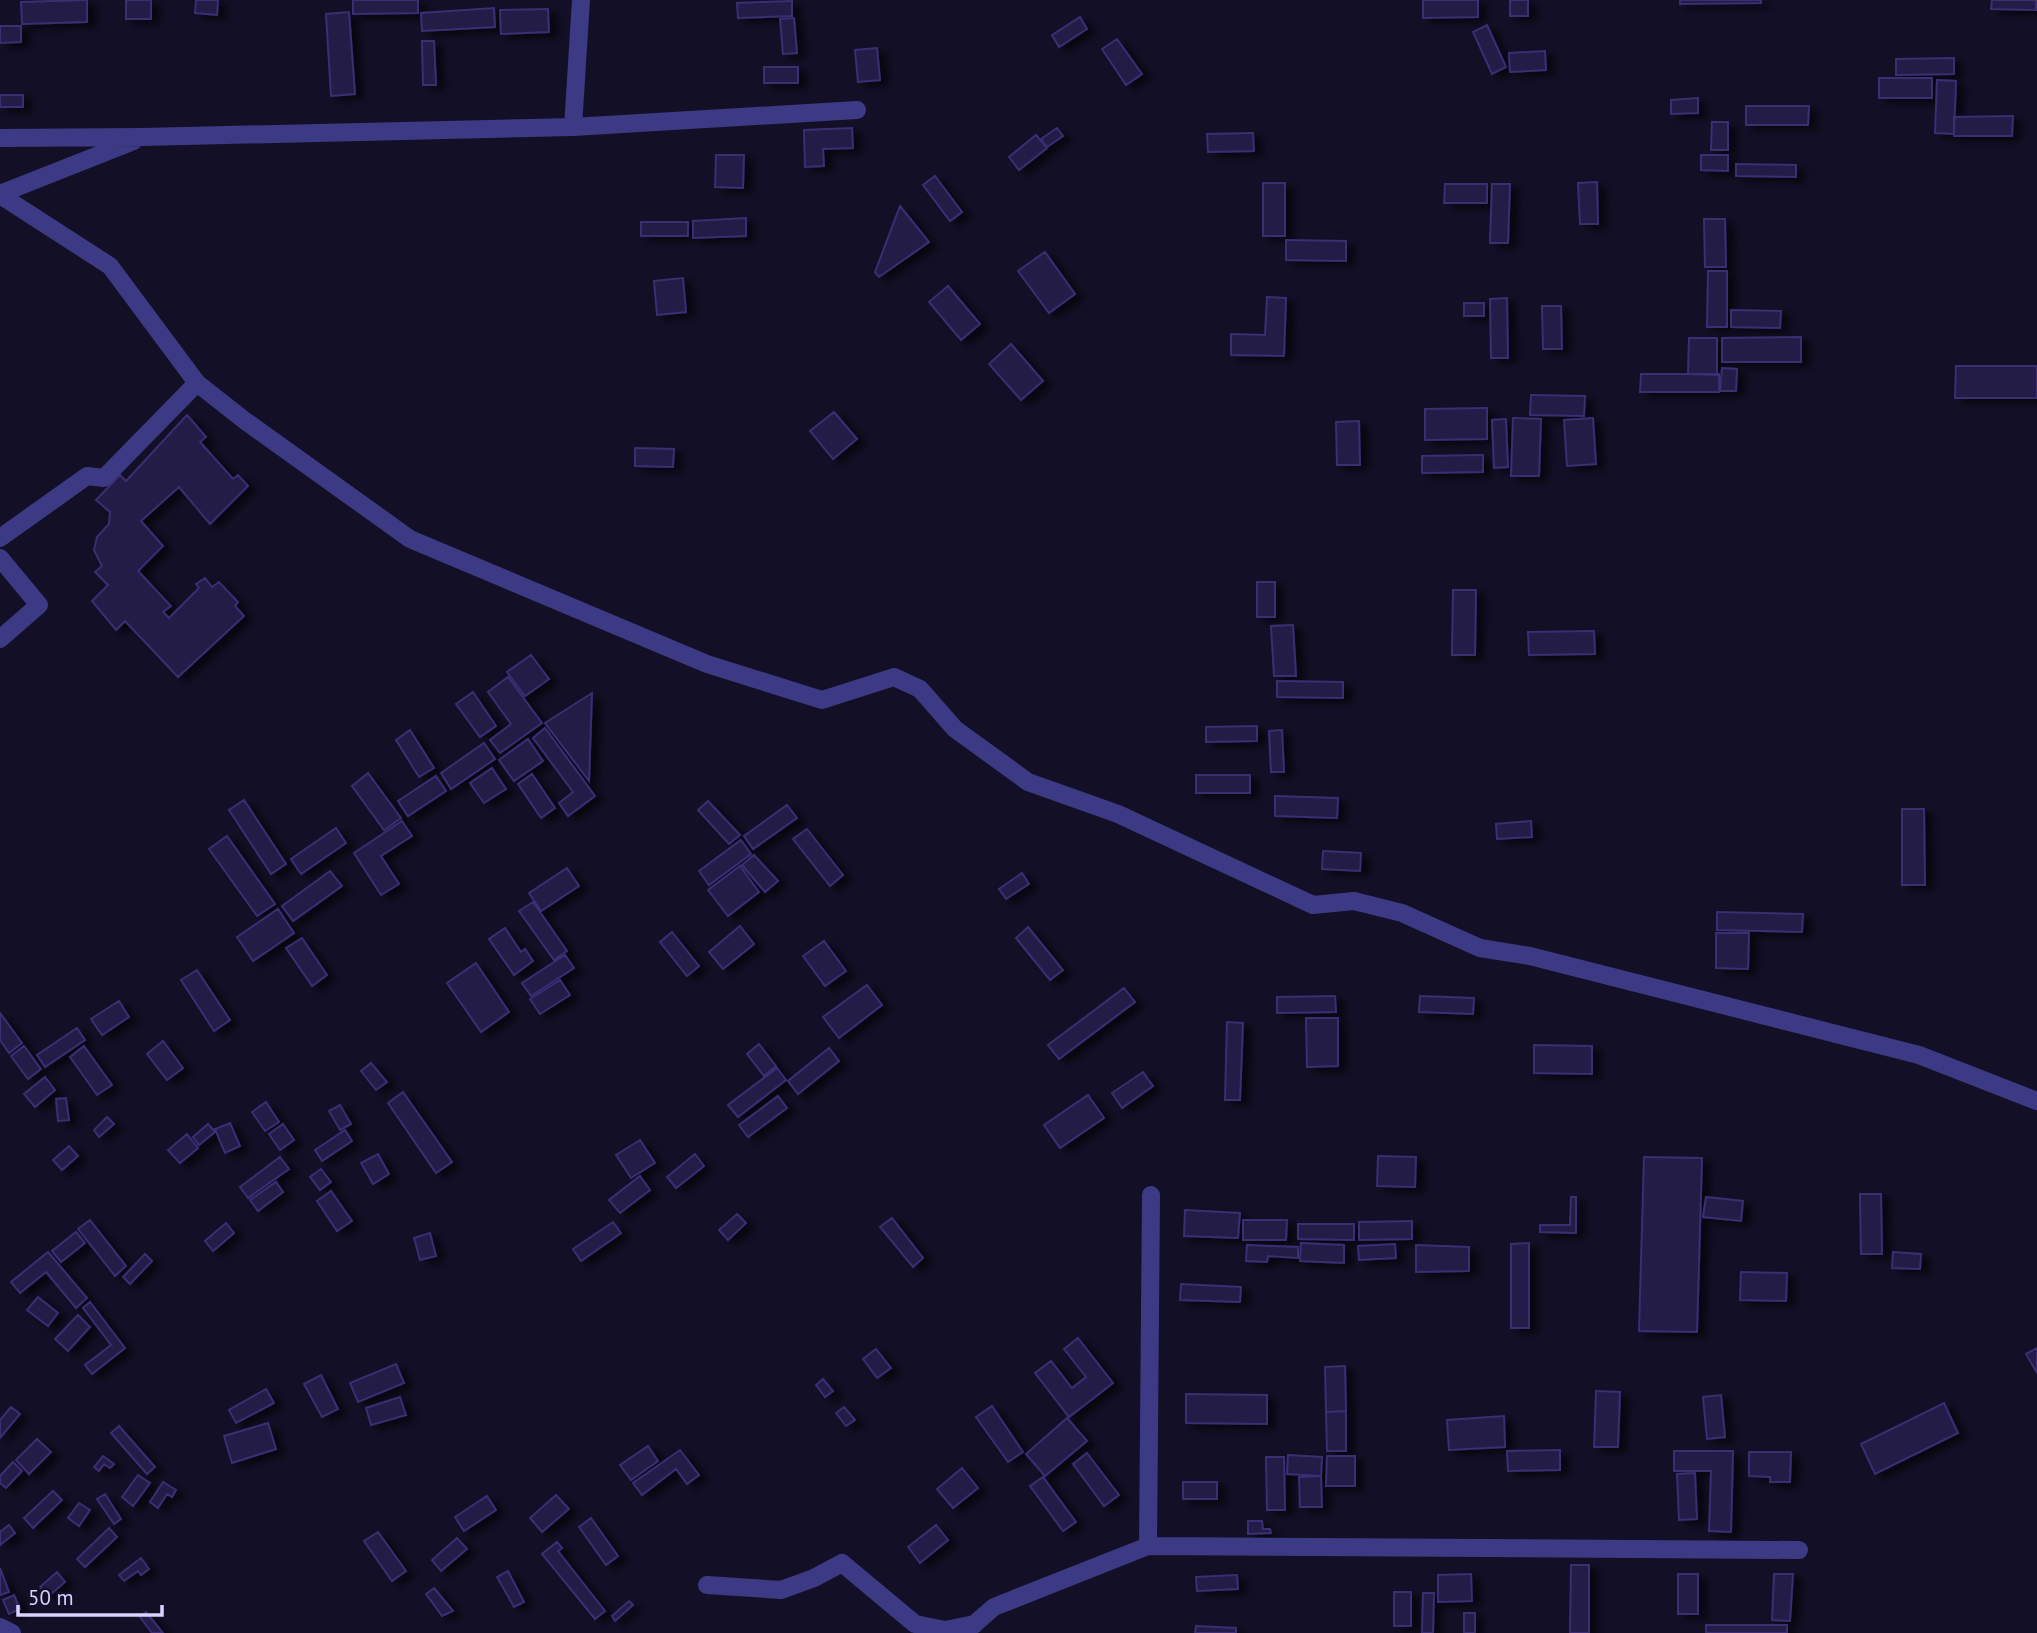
<svg xmlns="http://www.w3.org/2000/svg" width="2037" height="1633" viewBox="0 0 2037 1633" font-family="'PT Sans',sans-serif">
<defs>
<filter id="shadow"><feDropShadow dx="8" dy="4.5" stdDeviation="3.5" flood-color="#0009"/></filter>
</defs>
<rect width="100%" height="100%" fill="#130f26"/>
<path fill="#241b47" stroke="#3b2d73" stroke-width="2" filter="url(#shadow)" d="M87,0V22L22,24L21,2Z
M126,0H151V19H126Z
M196,0H218L217,15L195,13Z
M353,0H418V13L353,14Z
M1423,0H1478V17L1423,18Z
M1510,0H1528V16H1510Z
M1680,0H1761V3L1680,4Z
M1992,0H2036V10L1991,9Z
M792,1V16L738,18L737,3Z
M494,8L495,27L422,31L421,13Z
M548,9L549,32L501,34L500,10Z
M349,12L355,94L331,96L326,14Z
M1080,17L1087,29L1059,47L1052,35Z
M794,18L797,53L783,54L780,19Z
M1487,25L1506,67L1492,74L1473,32Z
M0,26H21V42L0,43Z
M1117,39L1142,74L1126,85L1102,49Z
M422,41H434L436,85H423Z
M877,48L880,80L858,82L855,50Z
M1545,51L1546,70L1510,72L1509,53Z
M1954,58V74L1896,75V59Z
M764,67H798V83H764Z
M1879,78H1932V98H1879Z
M1937,80L1956,81L1954,134L1935,133Z
M0,95H23V107H0Z
M1698,98V113L1671,114V100Z
M1746,106H1809L1808,125H1746Z
M2013,116L2012,136H1954V117Z
M1712,122H1728V150H1711Z
M852,128L853,148L823,149L824,166L805,167L804,130Z
M1057,128L1063,136L1047,147L1041,139Z
M1253,133L1254,151L1208,152L1207,134Z
M1036,135L1047,148L1019,170L1009,157Z
M716,155H744L743,188L715,187Z
M1701,155H1728V171L1701,170Z
M1736,164L1796,165V177L1736,176Z
M935,176L962,212L950,221L923,185Z
M1597,182L1598,224H1580L1578,183Z
M1263,183H1285V236H1263Z
M1445,184H1487V203H1444Z
M1492,184H1510L1508,243H1490Z
M900,206L929,242L879,277L875,272Z
M746,218V236L693,238V221Z
M1704,219H1725L1726,267H1705Z
M641,222H688V236H641Z
M1286,240L1346,241V261L1286,260Z
M1045,252L1075,294L1049,313L1018,271Z
M1708,271H1727V327H1707Z
M683,278L686,312L657,315L654,281Z
M948,286L980,324L961,340L929,302Z
M1267,297L1286,298L1284,356L1231,355V334L1265,335Z
M1507,298L1508,358H1491L1490,299Z
M1464,303H1484V316H1464Z
M1542,306H1561L1562,349H1543Z
M1731,310L1781,311L1780,328L1731,327Z
M1801,337V362H1722V338Z
M1689,338H1717V375L1688,374Z
M1011,344L1043,381L1021,400L989,364Z
M1956,366H2037V398H1955Z
M1722,368L1737,369L1736,391H1720Z
M1641,374H1719V392H1640Z
M1531,395L1585,396L1584,416L1530,415Z
M1487,408V439L1425,440V409Z
M834,412L857,439L833,459L810,431Z
M187,415L206,437L200,442L233,479L238,475L248,486L210,524L179,487L141,521L163,546L138,571L171,606L163,612L169,618L199,588L196,584L205,578L212,587L219,582L238,602L235,606L244,616L178,677L125,621L116,630L92,601L108,585L95,572L102,566L94,550L97,537L109,524L110,512L96,500L120,475L126,481Z
M1513,418L1541,419L1539,476H1511Z
M1593,418L1596,464L1567,466L1564,420Z
M1506,419L1508,467L1494,468L1492,420Z
M1359,421L1360,465H1337L1336,422Z
M635,448L674,449L673,467L635,466Z
M1483,455V472L1422,473V456Z
M1257,582H1275V617H1257Z
M1453,590H1476L1475,655H1452Z
M1293,625L1296,676H1274L1271,626Z
M1594,631L1595,654L1529,655L1528,632Z
M531,655L549,679L525,696L507,672Z
M508,677L542,723L500,753L490,740L511,724L488,692Z
M1277,681L1343,682V698L1277,697Z
M473,692L496,726L480,737L456,704Z
M592,693L589,781L545,723Z
M1257,726V741L1206,742V727Z
M545,728L595,796L568,816L559,803L573,792L533,738Z
M410,730L434,768L419,777L396,740Z
M1282,730L1284,772H1271L1269,731Z
M528,739L543,761L514,781L499,760Z
M484,743L495,759L451,789L441,773Z
M492,768L506,789L484,803L470,783Z
M368,773L401,818L384,830L352,786Z
M532,774L555,808L541,818L518,784Z
M1196,775H1250V793H1196Z
M436,776L446,791L408,816L398,801Z
M1275,796L1338,798L1337,818L1275,816Z
M244,800L286,864L271,874L229,810Z
M708,801L740,835L729,844L698,810Z
M787,805L797,818L753,849L744,836Z
M1902,809H1924L1925,885H1902Z
M402,821L412,836L381,856L399,884L381,895L354,853Z
M1531,821L1532,837L1497,839L1496,824Z
M336,828L346,843L301,874L291,859Z
M807,829L843,875L830,886L793,839Z
M227,836L275,904L257,916L209,849Z
M741,840L751,854L709,885L699,871Z
M1323,851L1361,853L1360,871L1322,869Z
M754,855L778,881L765,892L742,865Z
M740,866L759,892L728,916L708,890Z
M567,868L579,886L541,911L529,893Z
M330,871L342,886L293,921L282,906Z
M1022,873L1029,884L1006,899L999,889Z
M533,902L567,951L554,960L519,911Z
M278,909L294,933L253,961L237,937Z
M1717,912L1803,914L1802,932L1717,930Z
M740,926L754,944L723,969L709,952Z
M1028,927L1063,970L1050,980L1016,938Z
M505,928L521,952L525,949L533,961L514,975L489,939Z
M672,932L699,966L687,976L660,942Z
M1716,933H1749L1748,969L1716,968Z
M302,938L327,975L312,986L286,948Z
M824,941L846,971L825,986L803,956Z
M565,955L574,968L531,996L522,983Z
M476,963L509,1012L481,1032L447,983Z
M197,970L230,1020L214,1031L181,980Z
M560,980L570,995L540,1014L530,999Z
M867,985L882,1005L839,1038L823,1017Z
M1124,988L1135,1002L1059,1059L1048,1045Z
M1335,996L1336,1012L1277,1013V997Z
M1420,996L1474,998L1473,1014L1419,1012Z
M119,1001L129,1017L102,1035L91,1019Z
M0,1013L22,1043L9,1053L0,1040Z
M1306,1018H1338V1066L1307,1067Z
M1227,1022L1243,1023L1240,1100H1225Z
M77,1028L85,1040L45,1067L37,1055Z
M163,1041L183,1068L167,1080L147,1054Z
M759,1044L776,1066L764,1076L747,1054Z
M1534,1045L1592,1046V1074L1534,1073Z
M24,1046L41,1069L28,1079L11,1056Z
M84,1046L112,1085L97,1095L70,1057Z
M829,1048L839,1061L798,1094L788,1081Z
M371,1063L387,1082L376,1090L361,1071Z
M777,1068L786,1080L738,1117L728,1105Z
M1143,1072L1153,1086L1122,1108L1112,1093Z
M45,1077L55,1090L35,1107L24,1094Z
M403,1092L452,1162L436,1173L388,1103Z
M1088,1095L1104,1118L1060,1148L1044,1125Z
M778,1096L787,1108L748,1137L739,1125Z
M66,1098L69,1120L58,1121L56,1099Z
M266,1102L279,1122L265,1131L252,1112Z
M340,1105L351,1124L340,1130L329,1111Z
M107,1117L114,1124L99,1137L94,1130Z
M230,1123L240,1146L225,1153L215,1129Z
M208,1124L215,1132L199,1145L193,1137Z
M283,1124L294,1140L280,1150L269,1134Z
M345,1130L352,1141L322,1161L315,1150Z
M187,1134L198,1148L180,1163L168,1150Z
M640,1140L655,1163L631,1178L616,1155Z
M69,1146L78,1156L62,1170L53,1160Z
M378,1154L389,1174L373,1184L361,1163Z
M695,1154L704,1166L676,1188L667,1177Z
M1378,1156L1416,1157L1415,1187L1377,1186Z
M280,1157L289,1169L248,1198L240,1187Z
M1644,1157L1702,1158L1697,1332L1639,1331Z
M321,1169L331,1182L320,1190L310,1177Z
M640,1176L650,1190L620,1213L609,1200Z
M276,1182L283,1192L258,1211L250,1200Z
M331,1191L352,1221L337,1231L317,1201Z
M1860,1194H1881L1882,1254H1861Z
M1571,1197H1576V1233L1540,1232V1225H1570Z
M1706,1197L1743,1201L1741,1221L1703,1217Z
M1185,1210L1240,1213L1238,1238L1184,1236Z
M737,1214L746,1223L728,1240L719,1230Z
M892,1218L923,1258L913,1267L880,1227Z
M90,1220L126,1266L115,1276L78,1229Z
M1243,1220H1287L1286,1240H1243Z
M1412,1221V1239L1359,1240V1222Z
M613,1222L621,1233L581,1261L573,1249Z
M226,1223L234,1233L213,1251L205,1241Z
M1298,1224H1354V1240L1298,1239Z
M76,1232L85,1243L61,1262L52,1251Z
M430,1233L436,1256L420,1260L414,1238Z
M1301,1243L1344,1245V1263L1300,1261Z
M1529,1243V1328H1511V1244Z
M1395,1244L1396,1258L1359,1260L1358,1246Z
M1247,1245L1298,1247V1258L1268,1256L1267,1262L1246,1261Z
M1416,1245L1469,1247V1271L1416,1272Z
M48,1252L87,1298L76,1308L46,1272L20,1293L11,1282Z
M1893,1252L1921,1254L1920,1269L1892,1268Z
M145,1254L152,1261L130,1284L123,1277Z
M1741,1272L1787,1273L1786,1301L1740,1300Z
M1181,1284L1241,1287L1240,1302L1180,1300Z
M38,1297L58,1313L48,1326L27,1310Z
M90,1302L125,1348L92,1374L85,1365L111,1345L83,1308Z
M78,1315L90,1327L68,1351L55,1339Z
M1078,1338L1113,1383L1069,1417L1035,1373L1051,1361L1072,1388L1086,1377L1064,1349Z
M2037,1348V1373L2026,1354Z
M876,1349L891,1368L877,1378L863,1359Z
M396,1364L404,1383L358,1402L350,1383Z
M1345,1366L1346,1411L1326,1412L1325,1367Z
M321,1375L338,1409L322,1417L304,1384Z
M823,1379L833,1391L825,1397L816,1385Z
M266,1389L274,1403L236,1423L229,1410Z
M1596,1391L1620,1392L1618,1447H1594Z
M1186,1394L1267,1395V1424L1186,1423Z
M1721,1395L1725,1437L1707,1439L1703,1397Z
M400,1397L406,1415L371,1425L366,1408Z
M1944,1403L1958,1433L1875,1474L1861,1444Z
M992,1406L1023,1452L1008,1462L976,1417Z
M11,1407L20,1414L0,1438V1420Z
M844,1407L855,1420L846,1426L836,1413Z
M1346,1411V1451H1327L1326,1412Z
M1504,1416L1505,1447L1449,1450L1447,1420Z
M1067,1418L1087,1441L1045,1476L1026,1454Z
M268,1423L276,1449L232,1463L224,1436Z
M119,1426L155,1467L147,1474L111,1433Z
M37,1439L51,1452L29,1474L16,1460Z
M648,1446L658,1461L631,1480L620,1465Z
M680,1450L699,1475L687,1484L676,1469L642,1495L633,1483Z
M1560,1450V1470L1508,1471L1507,1451Z
M1674,1451H1733L1731,1532L1709,1531L1711,1471H1674Z
M1749,1452H1791L1790,1482H1770V1477L1749,1476Z
M1087,1453L1119,1495L1104,1506L1073,1464Z
M1288,1455L1322,1457L1321,1476L1287,1474Z
M103,1456L114,1464L110,1468L104,1464L99,1471L94,1467Z
M1327,1456H1355V1486H1326Z
M1266,1457H1284L1285,1510H1267Z
M13,1462L22,1471L6,1488L0,1483V1476Z
M962,1468L978,1488L953,1508L937,1489Z
M1695,1473L1697,1519L1679,1520L1677,1474Z
M138,1475L150,1483L133,1506L122,1497Z
M1321,1476L1322,1507H1300L1299,1477Z
M1043,1477L1076,1522L1063,1531L1030,1486Z
M163,1482L176,1490L172,1497L167,1494L158,1508L150,1502Z
M1183,1482H1217V1499H1183Z
M53,1491L62,1500L33,1528L24,1518Z
M105,1494L121,1519L114,1524L97,1499Z
M556,1495L569,1509L542,1532L530,1518Z
M487,1496L496,1510L464,1531L455,1517Z
M79,1503L90,1510L79,1526L68,1518Z
M591,1518L618,1556L606,1565L579,1527Z
M1248,1521H1262L1263,1529H1270L1271,1533L1248,1534Z
M9,1525L15,1533L0,1545V1532Z
M936,1525L948,1540L920,1563L908,1547Z
M109,1528L117,1537L85,1567L77,1559Z
M378,1532L406,1571L392,1581L364,1541Z
M457,1538L467,1549L441,1571L432,1560Z
M557,1542L562,1548L558,1551L605,1611L595,1619L542,1554Z
M141,1558L149,1569L141,1575L138,1571L124,1581L119,1575Z
M1571,1565H1589V1633H1570Z
M0,1568L9,1592L0,1595Z
M508,1571L524,1602L514,1607L497,1577Z
M57,1572L65,1582L49,1596L40,1587Z
M1471,1574L1472,1601L1438,1602V1575Z
M1678,1574H1698V1614H1678Z
M1774,1574H1793L1790,1621L1772,1620Z
M1237,1575L1238,1589L1197,1591L1196,1577Z
M434,1588L453,1611L442,1616L426,1594Z
M1394,1592H1411V1626H1394Z
M1423,1593H1434L1433,1633H1422Z
M14,1595L20,1609L9,1614L3,1600Z
M629,1601L633,1605L615,1621L612,1616Z
M146,1612L163,1633H152L140,1617Z
M1464,1613H1475V1633H1464Z
M1706,1625H1787V1633H1706Z
M1196,1626L1236,1628V1633H1195Z"/>
<g fill="none" stroke-linecap="round" stroke-linejoin="round">
<path stroke="#3d3a85" stroke-width="18" d="M573,127L581,0
M0,138L143,137L573,127L857,110
M0,194L134,141
M0,195L110,266L197,383L244,420L410,539L707,664L822,700L894,677L920,689L955,729L1028,782L1118,814L1313,905L1354,901L1402,913L1480,948L1530,956L1919,1055L2037,1101
M0,538L87,476L104,478L197,383
M0,558L39,605L0,639
M1148,1546L1151,1195
M707,1585L781,1590L814,1578L842,1563L915,1624L945,1630L975,1624
M0,1627L12,1633
M964,1633L994,1607L1148,1546L1799,1550"/>
</g>
<path d="M18 1605v10h144v-10" fill="none" stroke="#d9d4ff" stroke-width="3.5"/>
<text x="28" y="1605" font-size="21" fill="#d9d4ff" stroke="#130f26" stroke-width="5" paint-order="stroke">50 m</text>
</svg>
